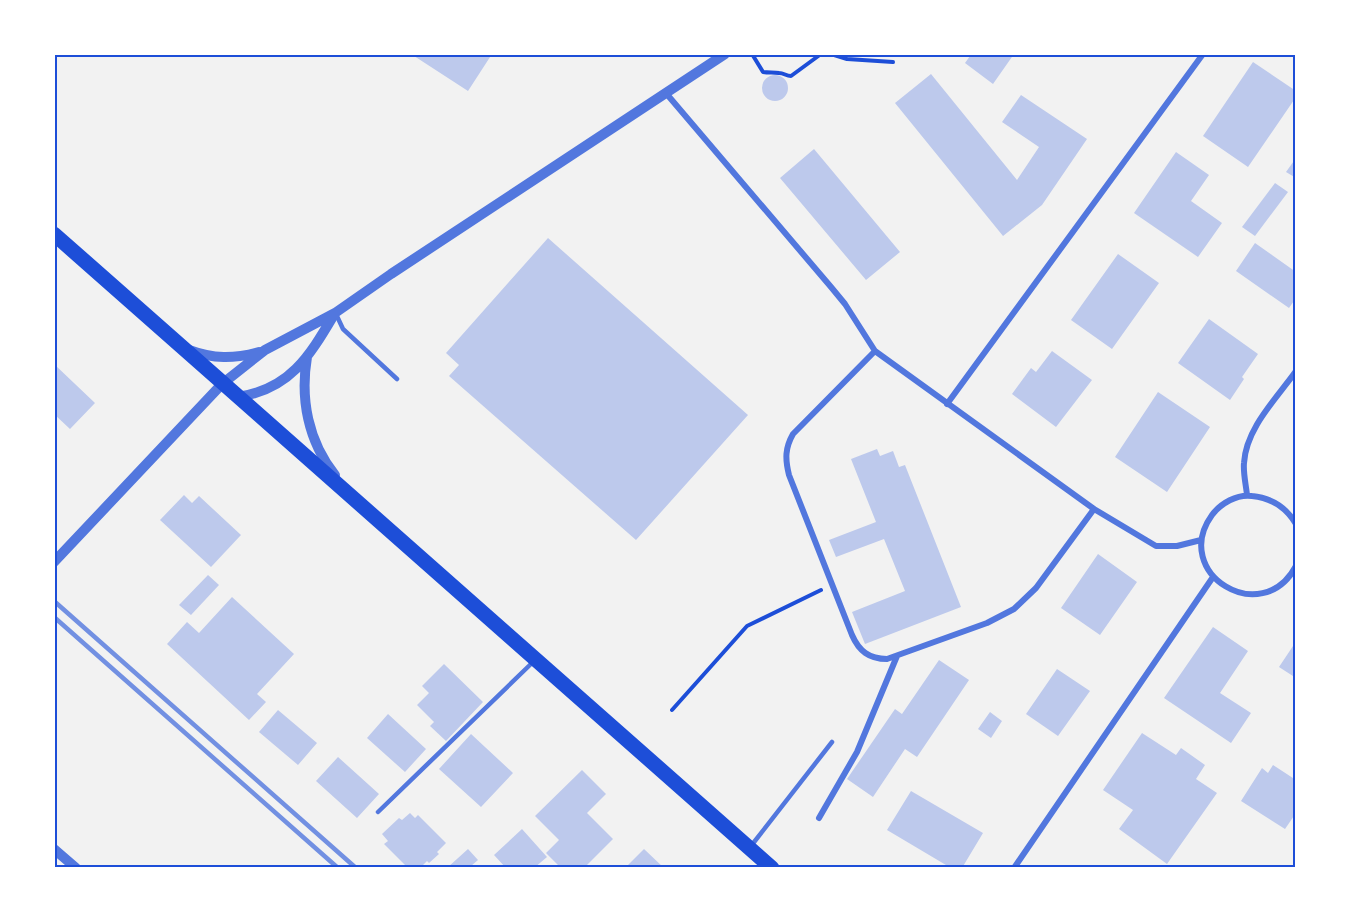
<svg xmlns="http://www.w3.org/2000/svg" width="1350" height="922" viewBox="0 0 1350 922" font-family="'Titillium Web',sans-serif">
<rect width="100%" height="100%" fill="#f2f2f2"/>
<path fill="#bdc9ec" d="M411,54H492L468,91Z
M967,54H1014L993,84L965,63L970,56Z
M1253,62L1296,91V97L1248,167L1203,136Z
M931,74L1017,180L1039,147L1002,122L1021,95L1087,139L1042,205L1003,236L895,103Z
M762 88a13 13 0 1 1 26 0a13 13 0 1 1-26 0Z
M814,149L900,252L866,280L780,178Z
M1176,152L1209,175L1191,201L1222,223L1198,257L1134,213Z
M1296,158V178L1286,172Z
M1275,183L1288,192L1255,236L1242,227Z
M548,238L748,415L636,540L449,376L459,365L446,353Z
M1255,243L1296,272V298L1289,308L1236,271Z
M1118,254L1159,283L1112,349L1071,320Z
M1209,319L1258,354L1242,377L1244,379L1230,400L1178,363Z
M1052,351L1092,380L1056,427L1012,394L1031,368L1036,372Z
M54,364L95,403L70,429L54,414Z
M1158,392L1210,427L1167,492L1115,457Z
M877,449L880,456L893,451L899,467L905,465L961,607L865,644L852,612L905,591L884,539L836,557L829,540L876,522L851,459Z
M184,495L192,503L199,496L241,535L211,567L160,520Z
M1098,554L1137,582L1100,635L1061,608Z
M208,575L219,585L191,615L179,605Z
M232,597L294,654L257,694L266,702L249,720L167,644L187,622L199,633Z
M1213,627L1248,651L1220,693L1251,713L1231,743L1164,698Z
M1293,646L1296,648V678L1279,667Z
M939,660L969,680L917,757L905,749L873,797L847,779L895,709L902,714Z
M444,664L483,702L446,741L430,726L434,722L417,705L429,693L422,686Z
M1057,669L1090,691L1058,736L1026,714Z
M278,710L317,743L298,765L259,732Z
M990,712L1002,721L991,738L978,729Z
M388,714L426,749L405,772L367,738Z
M1142,733L1176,755L1181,748L1205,765L1196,779L1217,793L1167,864L1119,829L1133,810L1103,790Z
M471,734L513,773L481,807L439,769Z
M338,757L379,794L357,818L316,781Z
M1273,765L1296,780V813L1285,829L1241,801L1262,768L1268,773Z
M582,770L606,794L587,813L613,839L584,868H561L546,853L559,840L535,816Z
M911,791L983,833L962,868H951L887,830Z
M410,813L415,818L418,815L446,843L437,852L439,854L429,863L427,861L420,868H408L384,844L388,841L382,834L399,818L402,820Z
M522,829L547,857L534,868H506L494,855Z
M468,849L478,860L471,866L473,868H447Z
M644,849L664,868H625Z"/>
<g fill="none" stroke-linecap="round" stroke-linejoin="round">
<path stroke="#1d4ed8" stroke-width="4" d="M752,54L763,72C769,73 774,72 779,73C784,73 786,76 791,76L821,54
M831,54L847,59L893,62
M905,55L906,54
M672,710L747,626L821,590"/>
<path stroke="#5277de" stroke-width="4.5" d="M336,314L343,329L397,379
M378,812L533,662
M751,846L832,742"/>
<path stroke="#5277de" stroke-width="6" d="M665,92L831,287L845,304L875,351L1094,509L1156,546H1177L1201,540
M875,351L793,434C785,448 785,459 789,475L852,635C859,651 869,659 887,659L987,623L1014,609L1036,588L1094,509
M947,404L1203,54
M1247,495C1246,485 1243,473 1244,463C1246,428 1277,398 1296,371
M1296,524C1286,507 1272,498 1252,496C1237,494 1221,503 1212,515C1170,573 1262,630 1296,566
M819,818L857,752L897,656
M1014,868L1213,577"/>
<path stroke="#5277de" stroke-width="10" d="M189,350C213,359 234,359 259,352
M307,357C300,399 308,441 335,475
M238,397C291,389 310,355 335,313
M54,562L222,384L265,350L335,313L391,274L725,54
M54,849L76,868"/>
<path stroke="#1d4ed8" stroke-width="15" d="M54,234L772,868"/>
<path stroke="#7290e2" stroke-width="4.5" d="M54,601L356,868
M54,617L338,868"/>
</g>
<rect width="1350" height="922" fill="none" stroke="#ffffff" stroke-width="111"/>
<rect x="56" y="56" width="1238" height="810" fill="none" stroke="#1d4ed8" stroke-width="2"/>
</svg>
